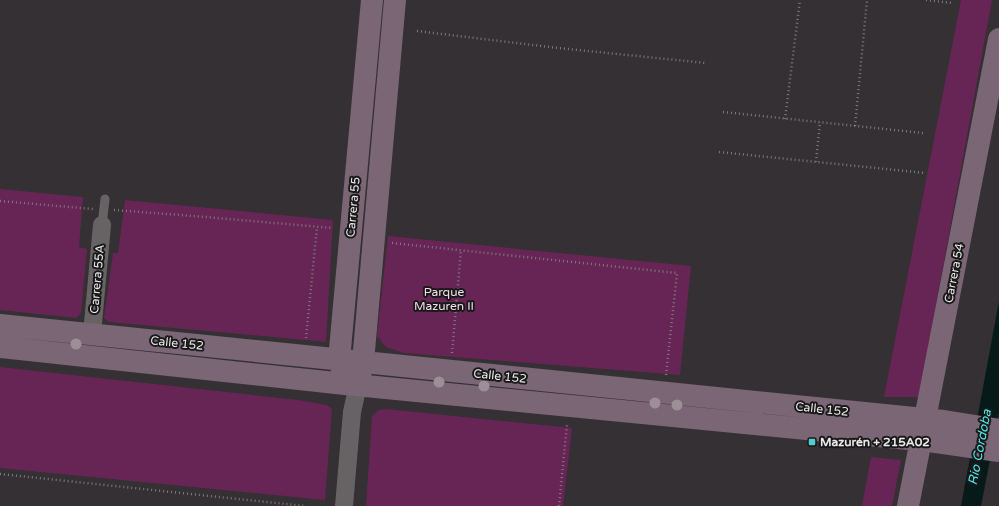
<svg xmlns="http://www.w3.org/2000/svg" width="999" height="506" viewBox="0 0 999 506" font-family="'Varela Round',sans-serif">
<rect width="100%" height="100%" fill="#343033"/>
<path fill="#672555" d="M961,0H992L919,397H884Z
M0,189L83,197L79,247L87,249L81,313L76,318L0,310Z
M125,200L333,220L326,342L109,322L104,318L113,253H118Z
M388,236L691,266L680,375L404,353L386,347L377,336Z
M0,367L298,400L327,405L332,409L325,500L0,468Z
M386,409L572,428L563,506H366L372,416L379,410Z
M871,457L901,460L892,506H862Z"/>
<path fill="#071a1a" d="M999,301V413L981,506H961Z"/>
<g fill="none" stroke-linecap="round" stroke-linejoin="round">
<path stroke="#7e7a7d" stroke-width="2.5" stroke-dasharray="1 3" stroke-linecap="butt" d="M926,0L952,3
M417,31L558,48L706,63
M723,112L923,133
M785,119L800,0
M855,126L867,0
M719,152L925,173
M816,162L820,122
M0,201L93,209
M114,210L194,216L332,228
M392,243L677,273L666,375
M306,338L317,227
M452,353L461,250
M0,474L305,506
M559,506L567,424"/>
<path stroke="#676365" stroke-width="9" d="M102,225L105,199"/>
<path stroke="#676365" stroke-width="18" d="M92,334L102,225
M344,506L352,412L358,385"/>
<path stroke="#7a6674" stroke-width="22" d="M0,325L944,421L999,430
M0,347L345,384L929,441L999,451
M343,373L339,360L372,0
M360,376L363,362L395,0
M908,506L999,39"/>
</g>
<g fill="#9d8f98">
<circle cx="76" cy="344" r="5.5"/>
<circle cx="439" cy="382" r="5.5"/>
<circle cx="484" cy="386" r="5.5"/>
<circle cx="655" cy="403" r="5.5"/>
<circle cx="677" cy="405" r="5.5"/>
</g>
<rect fill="#52cdcd" stroke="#1a191a" stroke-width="1.5" x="808" y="438" width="8" height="8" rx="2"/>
<g text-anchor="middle" stroke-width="4" stroke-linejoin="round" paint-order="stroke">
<g font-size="12" fill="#eae8e9" stroke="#1a191a">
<text transform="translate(353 207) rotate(-85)" y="4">Carrera 55</text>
<text transform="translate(954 273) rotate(-79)" y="4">Carrera 54</text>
<text transform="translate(97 279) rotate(-85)" y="4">Carrera 55A</text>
<text transform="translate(177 343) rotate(6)" y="4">Calle 152</text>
<text transform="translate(500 376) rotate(6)" y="4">Calle 152</text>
<text transform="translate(822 409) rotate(6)" y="4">Calle 152</text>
</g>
<g font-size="12" fill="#f3ddeb" stroke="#1a191a">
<text x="444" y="296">Parque<tspan x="444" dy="14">Mazuren II</tspan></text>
</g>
<g font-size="12" font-weight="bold" fill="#eae8e9" stroke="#1a191a" text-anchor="start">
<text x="820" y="446">Mazurén + 215A02</text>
</g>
<g font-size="13" font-style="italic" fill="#51e8e8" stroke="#1a191a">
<text transform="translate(979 447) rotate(-79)" y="5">Rio Cordoba</text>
</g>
</g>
</svg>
